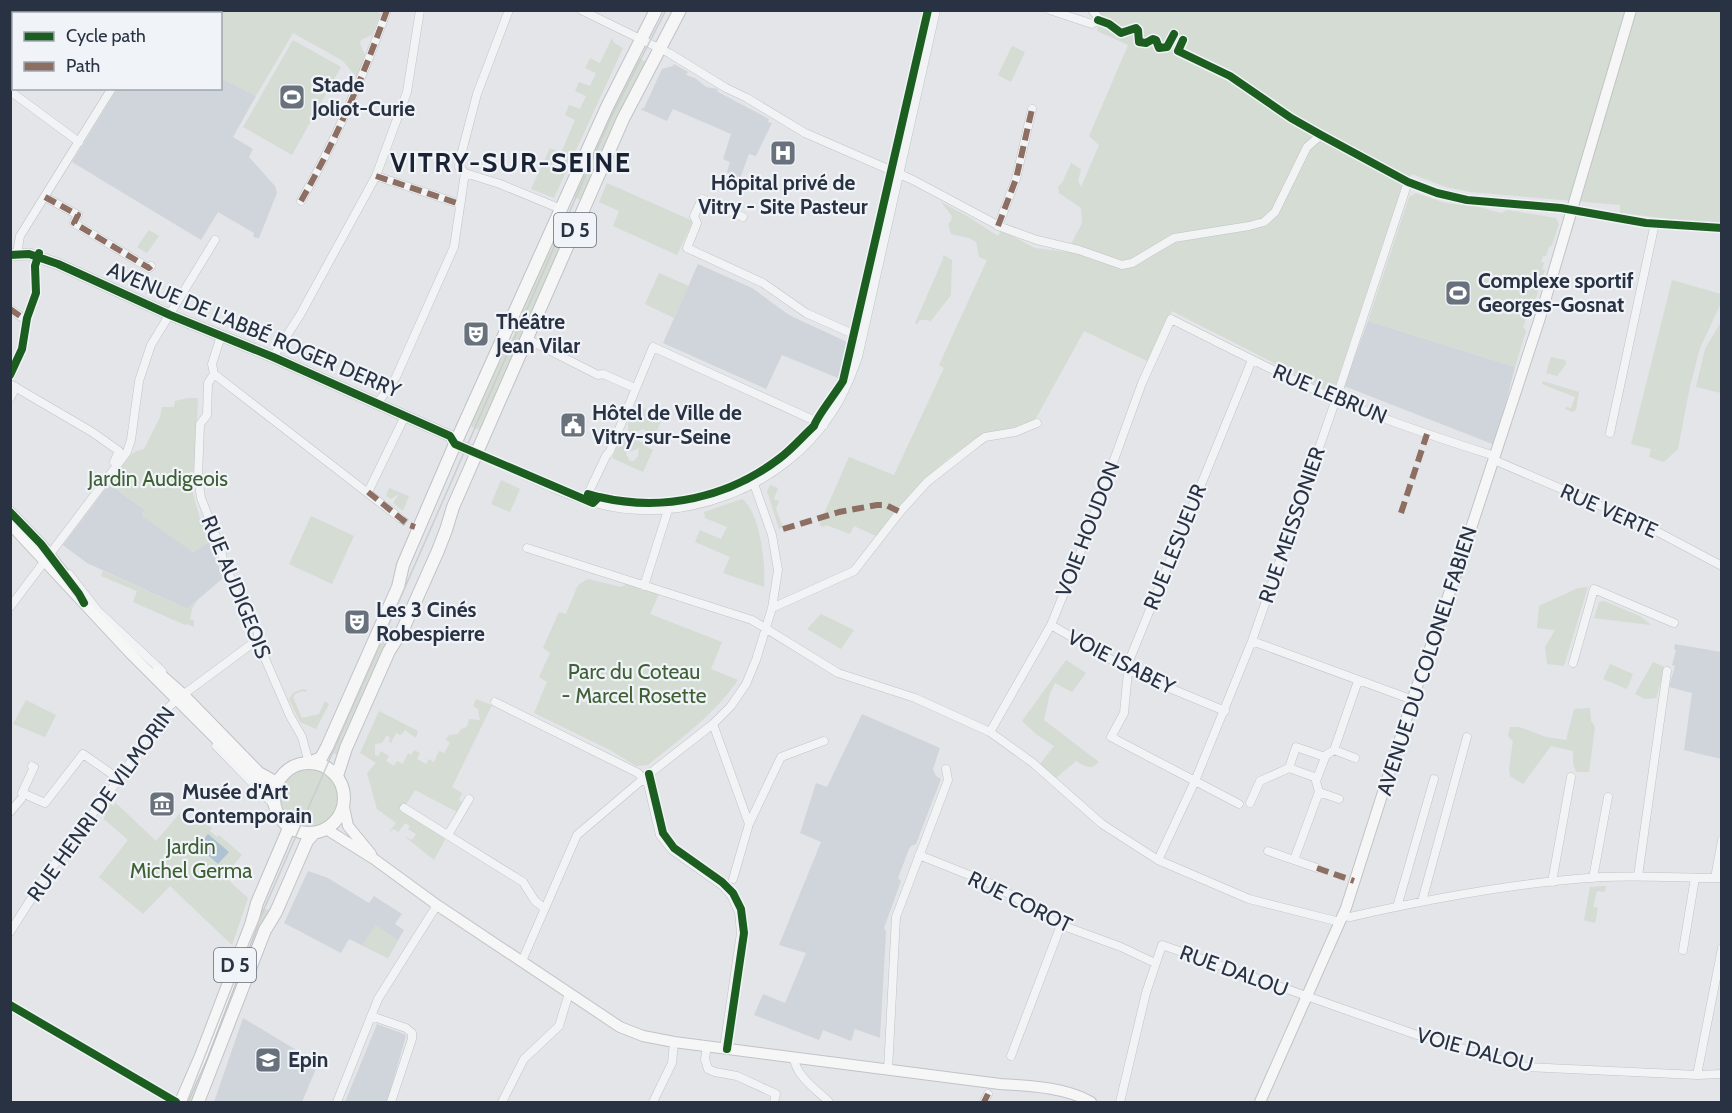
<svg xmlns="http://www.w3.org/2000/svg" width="1732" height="1113" viewBox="0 0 1732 1113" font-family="Cabin,sans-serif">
<rect width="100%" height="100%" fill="#e3e5e8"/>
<path fill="#d0d5db" d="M674,64L688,72L686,75L695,78L706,87L718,89L717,91L720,93L769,119L768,122L772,123L756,156L749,154L740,178L729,174L727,172L730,162L723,159L731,134L673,109L667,121L640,109L644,108L662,69L673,66Z
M221,78L256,96L233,137L253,149L249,157L275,186L277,193L259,238H256L253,236L254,233L218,212L201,240L72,162L117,89L220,88Z
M698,264L752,288L789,315L849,343L838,378L782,355L766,389L663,343Z
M1368,321L1515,367L1495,445L1344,386Z
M109,484L145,510L142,515L193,552L209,542L223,578L187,609L87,563L63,545Z
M1675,644L1721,652V759L1684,750L1692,693L1669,687L1675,666L1672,665L1676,650L1674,649Z
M862,714L940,748L933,769L936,776L941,779L916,844L911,846L909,849L898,878L901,881L884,928L886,932L880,1038L855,1029L851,1041L823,1030L819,1040L754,1015L763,994L785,1003L806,953L779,945L821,842L800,833L816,783L827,787Z
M308,871L328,878L369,903L374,896L402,914L395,924L404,930L388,958L349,939L341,953L284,923Z
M243,1018L298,1051V1056L318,1064L302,1102H214Z
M377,1024L404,1034L406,1036L387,1102H345Z"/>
<path fill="#d4dcd3" d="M167,10H378L380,15L372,35L361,40L360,44L365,55L357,78L343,61L293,33L256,96L221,78L220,14L165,13Z
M1101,11H1721V225L1620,213V205L1470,192L1446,187L1412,174L1402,186L1333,393L1172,311L1151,358L1147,361L1084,331L1036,418L1014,429L985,433L949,458L926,478L876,536L854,526L850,534L826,525L824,527L819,525L849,457L894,475L944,368L939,365L987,260L979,257L976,242L969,238L951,234L948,224L951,221L952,216L941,202L967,216L998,236L1001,230L1035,248L1067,252L1082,223L1081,208L1059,193L1058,186L1062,183L1071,163L1081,169L1078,181L1081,187L1099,145L1089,136L1128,45L1097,31Z
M612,38L614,43L623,48L554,198L531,189L550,148L561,153L575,120L565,115L569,105L580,109L586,96L575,91L579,82L590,86L596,73L585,68L590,58L600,63Z
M293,40L341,67L292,155L243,127Z
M1012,46L1025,52L1011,82L998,75Z
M637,57L648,63L583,201L571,195Z
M607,183L693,221L677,255L613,226L619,211L599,202Z
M1416,193L1446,203L1479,207L1501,213L1507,210L1556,218L1559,224L1552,245L1549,247L1546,256H1543L1541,262L1544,263L1542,269L1545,270L1530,317L1527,316L1523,327L1526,331L1515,367L1368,321L1409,197Z
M558,223L571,229L518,351L508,347L515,333L510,330Z
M149,230L159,236L147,253L137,247Z
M943,255L952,260L951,295L930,322L928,320H920L917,324L915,323L943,259Z
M659,273L689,286L674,318L645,304Z
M1672,280L1721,294L1722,301L1700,348L1690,386L1678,449L1664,462L1649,457L1651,449L1631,444Z
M1721,322V393L1696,387L1705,349Z
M502,350L515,356L482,431L468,425Z
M1551,357L1565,360L1566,364L1557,376L1546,373Z
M1543,381L1579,392L1576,410L1572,412L1565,409L1566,407L1571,408L1575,397L1542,384Z
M188,398H198L195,471L190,472C192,498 200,519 209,542L193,552L142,516L145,510L109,484C118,473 129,450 144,449L160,417L162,407H174L175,401Z
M636,405L654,413L652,417L661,421L653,441L650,440L648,432L643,429L633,433L628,430V423Z
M623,435L629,440L626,454L630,461H634L638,456L639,448L629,452L630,437L632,435L636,436L640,442H644V444L648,445L647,447L653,450L643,472L612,458Z
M501,480L520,489L510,512L491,504Z
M770,485L778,488L774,499L779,501L776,509L783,527L779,529L767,491Z
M389,488L409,496L403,511L393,503L399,494L391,499L386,496Z
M742,499C760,512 766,565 764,587L723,573L730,557L695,542L700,530L721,539L727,527L705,518L704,512Z
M311,516L354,536L332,584L289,564Z
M103,571L187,609L197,601L192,609L190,620H194V627L187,624L185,625L133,602L137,591L101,576Z
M588,579L621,587L628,583L659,594L650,614L722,642L711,669L738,680C714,715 681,738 648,765L636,766L610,750L534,713L547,682L539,677L550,653L543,648L559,612L566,614L578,585Z
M1588,587L1564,666L1547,664L1545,647L1555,630L1537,628L1539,606L1578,588Z
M1604,601L1640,616L1651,625L1594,618L1599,602Z
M821,614L854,630L841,649L807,629Z
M385,624L399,630L340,756L328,751Z
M1066,660L1086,673L1072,692L1055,683L1050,693L1044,720L1099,762C1090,771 1085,766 1076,761L1056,778L1040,764L1054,746L1036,734L1022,721Z
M1653,662L1665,667L1656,698L1645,699L1635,694Z
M1610,664L1633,674L1627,689L1603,679Z
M302,689L307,690L305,692L302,691L295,694L293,697L302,718L319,714L325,701L329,704L316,729L300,722L289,699L293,693Z
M476,699L492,705L452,787L462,793L459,800L462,802L457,812L415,790L402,811L444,837L445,840L434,860L404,836L412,840L416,834L408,829L410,826L405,823L398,832L394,829L389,832L396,823L377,809L367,773L376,763L360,753L379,711L418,731L416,738L405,730L401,735L396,733L391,743L389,742L390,738L387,735L382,743L375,744V755L378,756L381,751L389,756L386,761L394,766L397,761L403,764L408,753L411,755L414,750L420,753L417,759L426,764L429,759L434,762L439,751L444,753L450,743L446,740L449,735L458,734L461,729L467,727L469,719L480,720L478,709L473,706Z
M26,700L56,715L45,737L13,724Z
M1590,708L1591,721L1595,727L1589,772H1576L1573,763V751L1551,746L1523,784L1510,776L1509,769L1513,741L1508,736L1510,727H1519L1546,737L1566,740L1574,709Z
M280 798a29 29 0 1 1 58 0a29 29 0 1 1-58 0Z
M108,801L113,806L116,803L117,804L156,841L181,812L196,825L201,819L212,828L210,831L217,837L219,835L242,855L224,876L248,898L232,945L170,886L143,914L99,877L128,840L104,819Z
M1606,886L1605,892L1597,891L1593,907L1598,908L1595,923L1584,920L1590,887Z
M262,908L269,910L194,1102H186L245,948Z
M376,925L398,940L388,958L362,945Z"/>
<path fill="#afc2d4" d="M208,834L229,852L218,864L198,846Z"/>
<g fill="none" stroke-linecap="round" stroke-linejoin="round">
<path stroke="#bec1c7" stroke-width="8" stroke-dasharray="8 4" stroke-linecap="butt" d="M400,518L409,525"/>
<defs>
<path id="street" d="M36,10L40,14
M581,10L669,53L726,88L747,98L805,133L913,180L1001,227L1037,240L1079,250L1122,265L1132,263L1174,238L1249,226L1264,222L1275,212L1307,147L1321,135L1408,182L1437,193L1467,200L1561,208L1646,223L1722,228
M1050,10L1092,24L1098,20V17L1092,10
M158,14L160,10
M10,91L79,142
M465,173L500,184L561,209
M376,176L460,204
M45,197L78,215L74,223L149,268L151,266
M301,201C336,140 363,77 387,10
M743,217L702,199L694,216L697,223L687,248L763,283L806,313L862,338
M998,226L1016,179L1032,109
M17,254L20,236L112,88
M10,309L27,321
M221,336L212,364L214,374L208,383L207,415L200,424L198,477L201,498L221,549L223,560L240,601L249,611L258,633L257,640L290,716L302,737L309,763
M527,339L598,375L603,374L635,388
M273,357L300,315L376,176L407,92L420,10
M214,374L400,518
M10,375L22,349L27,318L36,293L35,266L39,255
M10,384L92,432L119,451L114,462
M10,398L16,387
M377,404L396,377L454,247L465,173L459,167L460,159L477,94L509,10
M1610,433L1655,223
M477,453C516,470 554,492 595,503C681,527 782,489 831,414C843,397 851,377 858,357L936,10
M1494,460L1643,524L1722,566
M368,492L405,416
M585,500L606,456L610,451L653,347L824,425
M527,548L752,620L838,673L915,698L990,732L1033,763L1102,824L1158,860L1249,899L1340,922
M69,574L98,611L162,671
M644,586L668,510
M10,607L127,452L131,440L139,381L151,345L215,240
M772,608L854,571L900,512L927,482L978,442L985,437L1015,432L1037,423
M1051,625L1138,675L1225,711
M1252,641L1413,700
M1573,663L1594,589L1674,623
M495,702L638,773L648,784L660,835L672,850L723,886L731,895L739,912L741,933L724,1048
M713,724L749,824
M990,732L1051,625L1079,556L1142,383L1171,319C1225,346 1279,374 1335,399C1387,421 1441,439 1495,456
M216,746L275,806
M1334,750L1355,758
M32,766L34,767L22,793L45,803L83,754L119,779
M1317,778L1289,768L1296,747L1325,757
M1319,792L1339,799
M1250,803L1260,781L1289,768
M1239,804L1111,737L1124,713L1129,661L1252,360
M404,808L523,882L535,901L544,908
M10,812L21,799
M448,835L469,799
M1268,851L1317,868
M919,855L994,885L1061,925L1121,947L1155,963
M1158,860L1195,781L1252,641L1336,399L1408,182
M1294,860L1319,792L1316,781L1326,755L1334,750L1358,681
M1638,876L1667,671
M1593,878L1608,797
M1715,878L1722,840
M733,879L749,824L781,757L824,741
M1552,882L1571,777
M1422,901L1467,737
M1397,907L1434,779
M1344,916L1350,917C1433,898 1518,882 1603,877C1642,875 1682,878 1722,878
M10,932L47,874L119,779L166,710L176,700L257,640
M1683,950L1695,878
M522,961L577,835L649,774L713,724L731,706L746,684L756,660L772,608L778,570L772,535L754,484
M10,1005L176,1102
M371,1016L406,1028L412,1033V1039L391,1102
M707,1046L705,1059L708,1069L715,1072L737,1076L776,1094L774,1102
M1011,1056L1061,925
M794,1057C795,1076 817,1090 829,1102
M888,1070L896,917L948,780L946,769
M1697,1075L1722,948
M337,1102L378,999L437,905
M502,1102L524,1059L559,1026L569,993
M653,1102L672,1063L674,1042
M984,1102L988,1094
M1120,1102L1146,993L1162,945L1417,1035L1511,1063L1526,1067L1697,1075L1722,1074"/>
<path id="secondary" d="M10,255L29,254L58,264L170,315L273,357L405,416L450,436L455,444L477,453
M10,512L41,544L69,580
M10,524L130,653L274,797
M157,671L184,695L259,772L277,782
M344,807L348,826L371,854
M326,829L374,859L437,905L620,1027L643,1036L674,1042L1000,1084C1030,1086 1065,1087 1091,1102
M1260,1102L1346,908L1415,692L1458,568L1539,321L1631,10"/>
<path id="primary" d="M274 798a35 35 0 1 1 70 0a35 35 0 1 1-70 0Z
M309,763L321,758L327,747L398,587L403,565L455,444L607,107L656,10
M337,776L346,748L389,651L403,629L437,553L446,530L453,507L623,119L680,10
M181,1102L201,1056L251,925L257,903L289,828
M198,1102L265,930L276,912L307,841L314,833"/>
</defs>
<use href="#street" stroke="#c1c3c6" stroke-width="9"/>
<use href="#secondary" stroke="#c1c3c6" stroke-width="12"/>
<use href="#primary" stroke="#bfc2c6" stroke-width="14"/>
<use href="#street" stroke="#f2f3f5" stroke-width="8"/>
<use href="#secondary" stroke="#f6f6f7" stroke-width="10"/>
<use href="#primary" stroke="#f6f6f7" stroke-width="12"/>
<path stroke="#cbcdd0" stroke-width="1.5" d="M187,1102L250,941L612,115L666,10"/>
<path stroke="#8d6e63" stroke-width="6" stroke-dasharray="12 6" stroke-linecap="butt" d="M376,176L460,204
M45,197L78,215L74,223L149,268L151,266
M301,201C336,140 363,77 387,10
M998,226L1016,179L1032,109
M10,309L27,321
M368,492L409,525L415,527
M1401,513L1427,434
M783,529L839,512L877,505H886L900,512
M1317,868L1354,881
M984,1102L988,1094"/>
<defs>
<path id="cycleway" d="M1098,20L1109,24L1121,33L1136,28L1138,30L1139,42L1146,43L1153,39L1156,40L1159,48L1167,47L1174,34
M1183,40L1178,51L1230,76L1291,118L1321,135L1408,182L1437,193L1467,200L1561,208L1646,223L1722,228
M10,255L29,254L58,264L170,315L273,357L405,416L450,436L455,444L593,503L599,497L588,494
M10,375L22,349L27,318L36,293L35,266L39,253
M599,497C663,512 728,498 780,458C792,449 802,437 814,426C817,416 836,393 843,381L928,10
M10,512L41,544L79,594L84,603
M649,774L663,833L674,848L722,882L733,893L741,909L744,933L727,1049
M10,1005L176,1102"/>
</defs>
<use href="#cycleway" stroke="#f0f3f7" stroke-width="11"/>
<use href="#cycleway" stroke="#1b5e20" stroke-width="8"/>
</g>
<defs>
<symbol id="stadium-square" viewBox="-11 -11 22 22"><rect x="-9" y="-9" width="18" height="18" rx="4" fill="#69717d" stroke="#f0f3f7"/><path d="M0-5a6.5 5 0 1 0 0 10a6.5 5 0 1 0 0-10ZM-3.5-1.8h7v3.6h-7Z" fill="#fff"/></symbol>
<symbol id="hospital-square" viewBox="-11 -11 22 22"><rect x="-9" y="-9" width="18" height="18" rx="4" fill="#69717d" stroke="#f0f3f7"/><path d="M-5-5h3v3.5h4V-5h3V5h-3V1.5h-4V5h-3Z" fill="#fff"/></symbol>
<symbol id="theatre-square" viewBox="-11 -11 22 22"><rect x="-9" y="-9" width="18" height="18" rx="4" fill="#69717d" stroke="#f0f3f7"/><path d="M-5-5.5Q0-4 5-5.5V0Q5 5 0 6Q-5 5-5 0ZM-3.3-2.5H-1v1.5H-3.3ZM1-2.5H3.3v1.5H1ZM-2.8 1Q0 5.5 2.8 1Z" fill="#fff"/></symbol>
<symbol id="civic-square" viewBox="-11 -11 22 22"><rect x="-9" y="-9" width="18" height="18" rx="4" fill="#69717d" stroke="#f0f3f7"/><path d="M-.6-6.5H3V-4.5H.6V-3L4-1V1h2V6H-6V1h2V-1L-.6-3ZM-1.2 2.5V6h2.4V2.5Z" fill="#fff"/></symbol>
<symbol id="museum-square" viewBox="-11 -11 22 22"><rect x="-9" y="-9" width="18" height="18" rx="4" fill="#69717d" stroke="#f0f3f7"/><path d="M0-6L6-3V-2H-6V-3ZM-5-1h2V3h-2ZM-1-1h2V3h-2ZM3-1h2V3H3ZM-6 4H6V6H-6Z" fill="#fff"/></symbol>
<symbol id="university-square" viewBox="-11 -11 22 22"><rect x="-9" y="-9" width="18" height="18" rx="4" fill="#69717d" stroke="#f0f3f7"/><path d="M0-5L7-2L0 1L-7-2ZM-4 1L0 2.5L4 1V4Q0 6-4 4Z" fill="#fff"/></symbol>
</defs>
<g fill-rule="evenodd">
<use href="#stadium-square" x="277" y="82" width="30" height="30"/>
<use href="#hospital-square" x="768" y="138" width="30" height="30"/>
<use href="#stadium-square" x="1443" y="278" width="30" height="30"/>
<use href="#theatre-square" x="461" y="319" width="30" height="30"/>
<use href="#civic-square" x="558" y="410" width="30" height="30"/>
<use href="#theatre-square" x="342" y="607" width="30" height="30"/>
<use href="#museum-square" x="147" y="789" width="30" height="30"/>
<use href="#university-square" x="253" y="1045" width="30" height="30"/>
</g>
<g text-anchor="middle" stroke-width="4.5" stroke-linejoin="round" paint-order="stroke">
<g fill="#f0f3f7" stroke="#646c79" stroke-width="1.5">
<rect x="554" y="213" width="42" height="34" rx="4.5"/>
<rect x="214" y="948" width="42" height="34" rx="4.5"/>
</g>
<g font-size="20" font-weight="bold" fill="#283243">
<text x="575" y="237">D 5</text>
<text x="235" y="972">D 5</text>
</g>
<g font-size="21" font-weight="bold" fill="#283243" stroke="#f0f3f7" text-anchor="start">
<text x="312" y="92">Stade<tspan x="312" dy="24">Joliot-Curie</tspan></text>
<text x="783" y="190" text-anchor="middle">Hôpital privé de<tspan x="783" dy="24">Vitry - Site Pasteur</tspan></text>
<text x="1478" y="288">Complexe sportif<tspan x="1478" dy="24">Georges-Gosnat</tspan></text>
<text x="496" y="329">Théâtre<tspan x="496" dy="24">Jean Vilar</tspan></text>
<text x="592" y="420">Hôtel de Ville de<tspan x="592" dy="24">Vitry-sur-Seine</tspan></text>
<text x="376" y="617">Les 3 Cinés<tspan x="376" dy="24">Robespierre</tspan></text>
<text x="182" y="799">Musée d'Art<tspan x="182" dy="24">Contemporain</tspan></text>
<text x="288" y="1067">Epin</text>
</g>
<g font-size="21" fill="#283243" stroke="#f0f3f7">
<text transform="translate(254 330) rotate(23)" y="7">AVENUE DE L'ABBÉ ROGER DERRY</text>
<text transform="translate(1330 394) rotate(23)" y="7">RUE LEBRUN</text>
<text transform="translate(1609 511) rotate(24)" y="7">RUE VERTE</text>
<text transform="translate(1292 525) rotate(-71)" y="7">RUE MEISSONIER</text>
<text transform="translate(1088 529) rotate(-69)" y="7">VOIE HOUDON</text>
<text transform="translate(1175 547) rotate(-68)" y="7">RUE LESUEUR</text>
<text transform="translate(236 587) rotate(68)" y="7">RUE AUDIGEOIS</text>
<text transform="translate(1427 661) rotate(-72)" y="7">AVENUE DU COLONEL FABIEN</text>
<text transform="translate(1121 662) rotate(27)" y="7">VOIE ISABEY</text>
<text transform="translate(101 804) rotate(-54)" y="7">RUE HENRI DE VILMORIN</text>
<text transform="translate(1020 902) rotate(26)" y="7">RUE COROT</text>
<text transform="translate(1234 971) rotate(20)" y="7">RUE DALOU</text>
<text transform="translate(1475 1050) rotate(15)" y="7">VOIE DALOU</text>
</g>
<g font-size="21" fill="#3e6034" stroke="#f0f3f7">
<text x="158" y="486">Jardin Audigeois</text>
<text x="634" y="679">Parc du Coteau<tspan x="634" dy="24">- Marcel Rosette</tspan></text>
<text x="191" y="854">Jardin<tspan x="191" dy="24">Michel Germa</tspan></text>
</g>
<g font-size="27" font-weight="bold" letter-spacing="1.5" fill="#1a2334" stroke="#f0f3f7">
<text x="511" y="172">VITRY-SUR-SEINE</text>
</g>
</g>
<rect width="1732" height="1113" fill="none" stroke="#283243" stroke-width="24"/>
<rect x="12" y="12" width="210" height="78" fill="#f0f3f7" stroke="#a0a6af" stroke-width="1.5"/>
<rect x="24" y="32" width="30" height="9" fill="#1b5e20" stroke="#a0a6af" stroke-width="1.5"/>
<text x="66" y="42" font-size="18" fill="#283243">Cycle path</text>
<rect x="24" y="62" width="30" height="9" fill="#8d6e63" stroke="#a0a6af" stroke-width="1.5"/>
<text x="66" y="72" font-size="18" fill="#283243">Path</text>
</svg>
